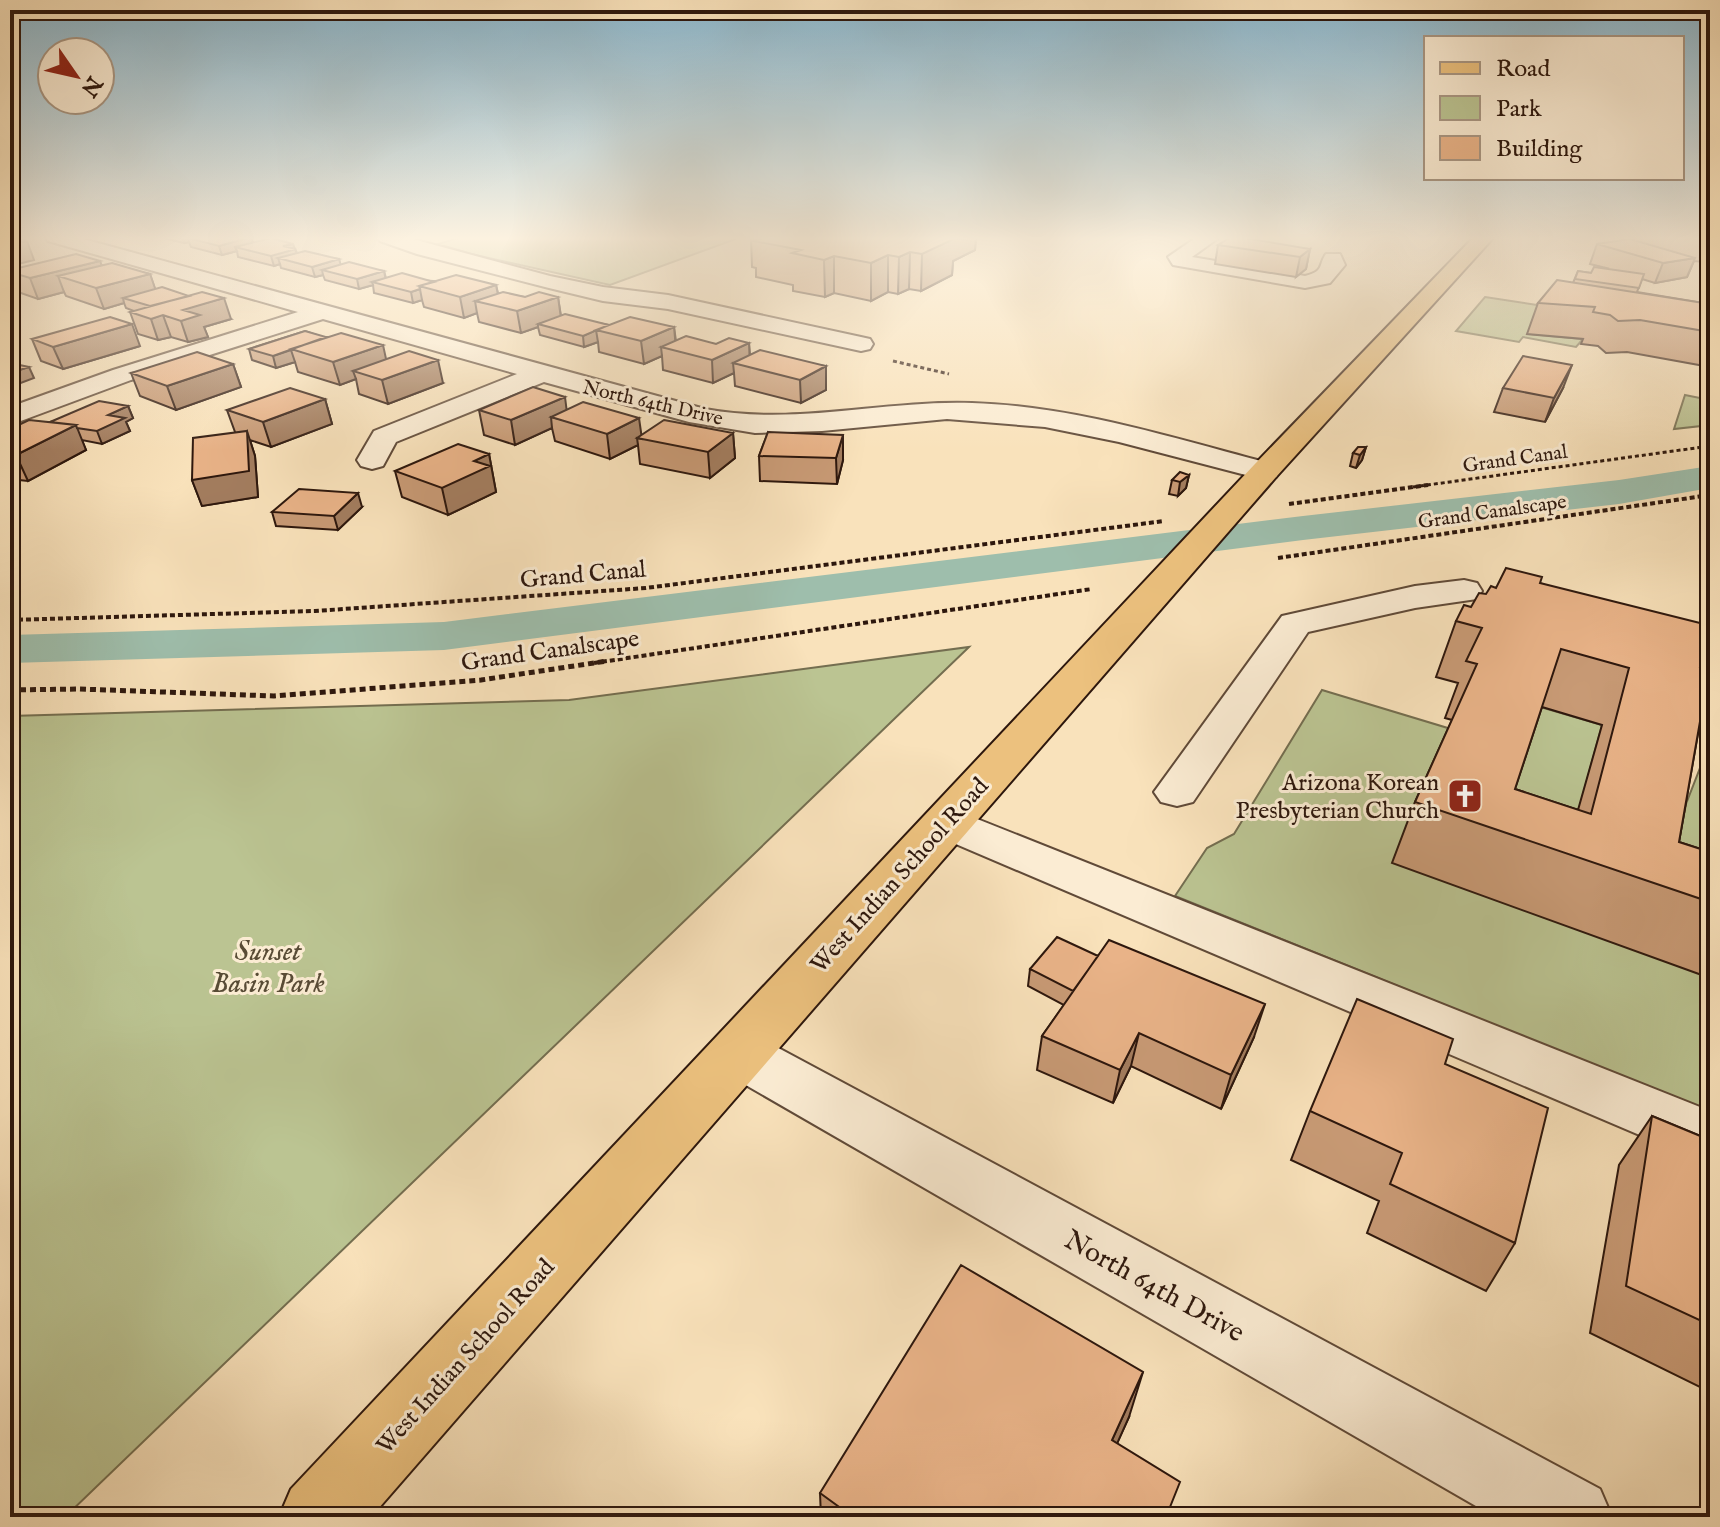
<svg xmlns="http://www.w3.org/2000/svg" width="1720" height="1527" viewBox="0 0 1720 1527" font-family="'IM FELL English',serif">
<rect width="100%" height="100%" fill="#f9e2bb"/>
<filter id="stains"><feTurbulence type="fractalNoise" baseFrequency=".0025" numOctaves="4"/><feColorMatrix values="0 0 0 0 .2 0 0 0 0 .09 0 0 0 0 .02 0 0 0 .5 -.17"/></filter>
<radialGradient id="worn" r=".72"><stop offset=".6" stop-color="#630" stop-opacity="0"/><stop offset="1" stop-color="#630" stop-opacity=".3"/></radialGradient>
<path fill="#bbc492" stroke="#746e50" stroke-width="2" d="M462,237H741L610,285L471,254L438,244Z
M1485,297L1550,307L1528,334L1583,339L1576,347L1523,337L1519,342L1456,331Z
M1685,395L1710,400V425L1674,429Z
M969,647L65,1517H10V716L569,700Z
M1322,690L1451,729L1710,978V1112L1175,896L1207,848L1234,834Z
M1537,706L1602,725L1561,875L1489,850Z
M1709,731H1710V926L1666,910L1686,804L1707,750Z"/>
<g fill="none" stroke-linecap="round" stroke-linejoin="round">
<path fill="#9ebeac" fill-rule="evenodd" d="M1710,466V488L1619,504L1303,540L444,650L10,663V635L444,622L1303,516L1619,480Z"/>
<defs>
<path id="minor" d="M45,237H76L705,409C796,426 882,400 972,403C1075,406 1176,439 1276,465L1280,471L1276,477L1265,480L1119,442L1045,427L947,419L822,431L755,433L689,422L544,382L396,442L383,466L372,469L361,466L357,460L374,431L517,374L323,319L131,380L10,425V407L113,370L298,312L48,241Z
M377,237H405L550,276L603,287L668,295L861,337L870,339L873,344L870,349L861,351L668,309L603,301L549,288L417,254L380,241Z
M1197,237L1217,239L1192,257L1305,276C1325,271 1318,265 1326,254H1340L1345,265L1330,283L1305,288L1173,265L1168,257Z
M1464,580L1477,583L1482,591L1477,599L1415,608L1308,632L1193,802L1177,806L1161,802L1154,792L1282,616L1415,586Z
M947,807L1710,1111V1165L930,833L924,822L930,811Z
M738,1030L758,1037L1600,1489L1612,1517H1495L718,1069L709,1053L718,1037Z"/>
<path id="major" d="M1474,237H1494L1276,477L371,1517H279L291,1489L1254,465Z"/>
</defs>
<use href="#minor" stroke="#604a38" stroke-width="4"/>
<use href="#major" stroke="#2d170d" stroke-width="4"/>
<path stroke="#2d170d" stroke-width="3" stroke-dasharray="4 3" stroke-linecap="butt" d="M893,361L949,374
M1413,487L1710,446"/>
<path stroke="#2d170d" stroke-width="4" stroke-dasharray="5 3" stroke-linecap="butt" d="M1289,504L1428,485
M1278,558L1710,495
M10,620L315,611L646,588L1164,521
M594,663L1092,589"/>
<path stroke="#2d170d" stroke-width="5" stroke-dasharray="6 4" stroke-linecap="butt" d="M10,690L79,689L274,696L481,680L607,661"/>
<use href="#minor" fill="#fbecd3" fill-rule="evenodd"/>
<use href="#major" fill="#ecc17e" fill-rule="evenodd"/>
</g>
<path fill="#c89a75" stroke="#2d170d" stroke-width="2" fill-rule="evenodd" d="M159,237H248L253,243L295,249L297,253L339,259L340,265L384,271L386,278L496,285L498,293L525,297H558L561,316L609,325L674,327L676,341L716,344L749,343L750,355L826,366V390L801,403L735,386L734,373L713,383L663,370L662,356L644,364L599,352L598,342L584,347L540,335L538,327L521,333L479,322L477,313L464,318L424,307L422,300L413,303L374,293L373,285L359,289L325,280L323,275L315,277L281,268L280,264L274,266L238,257L237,251L222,255L191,247L189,242L184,243Z
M751,237H976L975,250L953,261L952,275L921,291L909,289L898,294L888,292L871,301L834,293L825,297L793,291V285L756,277V268L752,267Z
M1636,237H1710V250L1709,249L1704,262L1694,261L1687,277L1655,283L1642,279L1637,292L1710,304V367L1627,352L1606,353L1598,346L1581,344L1583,339L1527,334L1538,303L1573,283L1578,271L1591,273L1606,268L1590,264L1597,244L1635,240Z
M1218,245L1310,249L1306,269L1296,277L1215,264Z
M100,261L101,265L150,274L155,289L231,319L204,327L208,337L188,342L171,337L158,340L138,334L130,312L134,311L126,308L124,303L104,309L66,296L64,292L38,299L15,291L10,279V270Z
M305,331L386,359L443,383L388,404L359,394L356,379L340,385L298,372L295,362L276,368L252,360L249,349Z
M32,339L140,346L63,369L41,361Z
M233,364L241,387L176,410L140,396L131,373Z
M1503,388H1563L1545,422L1494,412Z
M325,399L332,424L271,447L250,440L255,456L258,497L202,506L192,480L235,432L227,410Z
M128,406L133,418L126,422L130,431L102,444L82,440L86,450L28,481L10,479V429L50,422Z
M479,410H567L641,436L733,433L735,458L710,478L640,464L638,445L610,459L555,441L552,428L515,445L484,435Z
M768,432L843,460L837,484L760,481L759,456Z
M1366,447L1362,460L1356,468L1350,466L1353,453Z
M489,454L496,492L448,515L402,497L395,471Z
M1189,475L1186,488L1178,496L1169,494L1172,480Z
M362,507L338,530L276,526L272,512Z
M1540,583L1703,653L1710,655V713L1702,711L1679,842L1710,852V978L1392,863L1415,802L1452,720L1445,718L1458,683L1436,677L1456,621L1486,594L1496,588ZM1542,707L1602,725L1578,810L1515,789Z
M1710,730V751L1707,750Z
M1030,969L1254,1037L1221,1109L1131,1066L1113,1103L1037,1070L1042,1036L1064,1005L1028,986Z
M1445,1064L1515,1243L1486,1291L1367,1233L1379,1201L1291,1160L1310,1111Z
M1652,1116L1710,1140V1392L1590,1333L1619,1165Z
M1129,1417L1117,1443L1167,1517H821L820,1493Z"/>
<path fill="#a37d5f" stroke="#2d170d" stroke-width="2" d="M182,237H211L188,238L189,242L184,243Z
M251,237L254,247H235L237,251L222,255L219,246Z
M932,237H976L975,250L953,261L952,275L921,291L922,254Z
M27,241L34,260L10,266V244Z
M293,244L299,259L278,258L280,264L274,266L271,256L283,246Z
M1310,249L1306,269L1296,277L1300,257Z
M910,252L909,289L898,294L899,257Z
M888,255V292L871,301V263Z
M834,256V293L825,297L824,260Z
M1695,258L1687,277L1655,283L1663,263Z
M339,259L342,269L322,270L323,275L315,277L312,267Z
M100,261L107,281L58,276L64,292L38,299L30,278Z
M384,271L386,281L372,282L373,285L359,289L357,279Z
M150,274L157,294L123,298L124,303L104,309L96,288Z
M496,285L500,305L475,301L477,313L464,318L460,297Z
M420,289L422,300L413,303L411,292Z
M558,297L561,318L538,324V327L521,333L517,311Z
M196,298L198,305L224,298L231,319L204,327L208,337L188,342L181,321L186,319L184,312L169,317L163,315L171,337L158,340L151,319L159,316L157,308Z
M132,324L140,346L63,369L53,347Z
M674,327L676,349L661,347L662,356L644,364L641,341Z
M596,330L598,342L584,347L583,336Z
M749,343L750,366L733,363L734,373L713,383L712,360Z
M383,345L388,368L353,371L356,379L340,385L333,362Z
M291,350L295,362L276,368L273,356Z
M438,360L443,383L388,404L382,380Z
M233,364L241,387L176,410L167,386Z
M1572,365L1563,388L1545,422L1554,398Z
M826,366V390L801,403L800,380Z
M29,367L34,378L10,387V373Z
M565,397L568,421L551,417L552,428L515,445L511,420Z
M325,399L332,424L271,447L263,422Z
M128,406L133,418L126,422L130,431L102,444L97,431L108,415Z
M639,418L642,439L637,438L638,445L610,459L607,434Z
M76,425L86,450L28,481L16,455Z
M247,431L255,456L258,497L202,506L192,480Z
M733,433L735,458L710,478L708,452Z
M843,435V460L837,484L836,458Z
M1366,447L1362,460L1356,468L1360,455Z
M489,454L496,492L448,515L442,488L474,461Z
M1189,475L1186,488L1178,496L1180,482Z
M358,493L362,507L338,530L334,516Z
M1265,1004L1254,1037L1221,1109L1231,1075Z
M1139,1033L1131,1066L1113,1103L1120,1070Z
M1143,1372L1129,1417L1099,1484L1112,1440Z"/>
<path fill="#e9b388" stroke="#2d170d" stroke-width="2" fill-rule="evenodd" d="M10,237H13L27,241L10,244Z
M192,237H251L219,246L188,238Z
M765,237H939L954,239L922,254L910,252L899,257L888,255L871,263L834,256L824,260L792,253L801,250L754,241Z
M1231,237H1239L1310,249L1300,257L1218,245Z
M271,238L293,244L283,246L296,249L271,256L235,247Z
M1630,239L1695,258L1663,263L1597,244Z
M305,251L339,259L312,267L278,258Z
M76,254L100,261L30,278L10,272V270Z
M349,262L384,271L357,279L322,270Z
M112,263L150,274L96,288L58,276Z
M1594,267L1644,274L1639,288L1575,279L1578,271L1591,273Z
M402,273L434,282L419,286L420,289L411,292L372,282Z
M456,275L496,285L460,297L419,286Z
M1557,280L1710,304V332L1640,320L1618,321L1610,315L1593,312L1595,307L1538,303Z
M162,287L189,296L150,306L123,298Z
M202,292L224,298L183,310L200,315L181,321L163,315L151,319L130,312Z
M503,292L525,297L539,292L558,297L517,311L475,301Z
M565,314L609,325L583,336L538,324Z
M110,317L132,324L53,347L32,339Z
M630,317L674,327L641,341L596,330Z
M305,331L326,337L273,356L249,349Z
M341,333L383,345L333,362L291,349Z
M686,336L716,344L729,338L749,343L712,360L661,347Z
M760,350L826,366L800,380L733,363Z
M409,351L438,360L382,380L353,371Z
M197,352L233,364L167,386L131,373Z
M1523,356L1572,365L1554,398L1503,388Z
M10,363L29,367L10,373Z
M533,387L565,397L511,420L479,410Z
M290,388L325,399L263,422L227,410Z
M99,401L128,406L108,415L125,418L97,431L77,428L76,425L50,422Z
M583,402L639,418L607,434L551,417Z
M29,420L76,425L16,455H10V429Z
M664,420L733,433L708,452L637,438Z
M247,431L249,471L192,480L193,438Z
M768,432L843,435L836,458L759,456Z
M458,444L489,454L474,461L490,466L442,488L395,471Z
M1358,447H1366L1360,455L1353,453Z
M1180,472L1189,475L1180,482L1172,480Z
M299,489L358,493L334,516L272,512Z
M1506,568L1542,577L1540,583L1708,625L1700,667L1709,670L1679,842L1710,852V902L1415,802L1477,664L1466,661L1482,628L1456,621L1464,605L1471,607L1479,593L1486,594L1491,586L1496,588ZM1561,649L1629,668L1591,814L1515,789Z
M1703,653L1710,655V678H1708L1709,670L1700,667Z
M1057,937L1098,956L1073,991L1030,969Z
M1109,940L1265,1004L1231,1075L1139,1033L1120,1070L1042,1036Z
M1357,999L1453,1039L1445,1064L1548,1108L1515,1243L1390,1184L1402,1153L1310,1111Z
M1652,1116L1710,1140V1325L1626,1286Z
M961,1265L1143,1372L1112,1440L1180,1482L1166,1517H1067L1056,1510L1053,1517H853L820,1493Z"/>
<linearGradient id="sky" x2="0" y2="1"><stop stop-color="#8ab8d0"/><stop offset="0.53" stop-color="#fcf2e0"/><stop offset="1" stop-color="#fcf2e0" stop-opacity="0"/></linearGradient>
<rect width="1720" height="450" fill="url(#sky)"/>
<defs>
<symbol id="church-square" viewBox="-11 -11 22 22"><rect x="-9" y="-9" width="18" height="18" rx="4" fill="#8f2418" stroke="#fbecd3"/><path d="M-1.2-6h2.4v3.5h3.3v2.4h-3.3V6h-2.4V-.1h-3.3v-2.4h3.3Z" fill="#fff"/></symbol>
</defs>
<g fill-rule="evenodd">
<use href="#church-square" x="1445" y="776" width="40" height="40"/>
</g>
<g text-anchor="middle" stroke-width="6" stroke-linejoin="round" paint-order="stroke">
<g font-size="20" fill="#2d170d" stroke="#fbecd3">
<text transform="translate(653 402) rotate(13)" y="7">North 64th Drive</text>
<text transform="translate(1515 458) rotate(-8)" y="7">Grand Canal</text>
<text transform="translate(1492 511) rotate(-8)" y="7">Grand Canalscape</text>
</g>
<g font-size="24" fill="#2d170d" stroke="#fbecd3">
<text transform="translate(583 574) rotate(-5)" y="8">Grand Canal</text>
<text transform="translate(550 650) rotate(-8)" y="8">Grand Canalscape</text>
<text transform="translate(899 875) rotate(-48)" y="8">West Indian School Road</text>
<text transform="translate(465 1356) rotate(-48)" y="8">West Indian School Road</text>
</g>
<g font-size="24" fill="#2d170d" stroke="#fbecd3" text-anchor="end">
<text x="1439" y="790">Arizona Korean<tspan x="1439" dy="28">Presbyterian Church</tspan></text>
</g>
<g font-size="28" font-style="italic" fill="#584b35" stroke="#fbecd3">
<text x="268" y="960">Sunset<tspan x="268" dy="32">Basin Park</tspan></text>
</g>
<g font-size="28" fill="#2d170d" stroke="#fbecd3">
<text transform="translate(1155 1285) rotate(29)" y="10">North 64th Drive</text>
</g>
</g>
<rect width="1720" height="1527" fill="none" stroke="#f9e2bb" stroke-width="40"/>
<rect x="12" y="12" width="1696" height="1503" fill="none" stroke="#2d170d" stroke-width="4"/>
<rect x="20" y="20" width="1680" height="1487" fill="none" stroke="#2d170d" stroke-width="2"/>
<rect x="1424" y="36" width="260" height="144" fill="#fbecd3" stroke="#a99784" stroke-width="2"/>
<rect x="1440" y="62" width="40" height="12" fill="#ecc17e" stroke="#a99784" stroke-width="2"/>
<text x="1496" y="76" font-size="24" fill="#2d170d">Road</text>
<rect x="1440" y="96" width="40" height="24" fill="#bbc492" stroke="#a99784" stroke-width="2"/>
<text x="1496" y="116" font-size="24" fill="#2d170d">Park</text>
<rect x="1440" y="136" width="40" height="24" fill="#e9b388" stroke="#a99784" stroke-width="2"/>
<text x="1496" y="156" font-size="24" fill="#2d170d">Building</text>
<g transform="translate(76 76) rotate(124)"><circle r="38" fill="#fbecd3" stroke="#a99784" stroke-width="2"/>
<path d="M0-6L14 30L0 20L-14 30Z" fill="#8f2418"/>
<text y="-12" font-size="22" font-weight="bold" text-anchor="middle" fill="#2d170d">N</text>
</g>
<rect width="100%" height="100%" filter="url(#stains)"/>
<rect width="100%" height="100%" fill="url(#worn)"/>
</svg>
